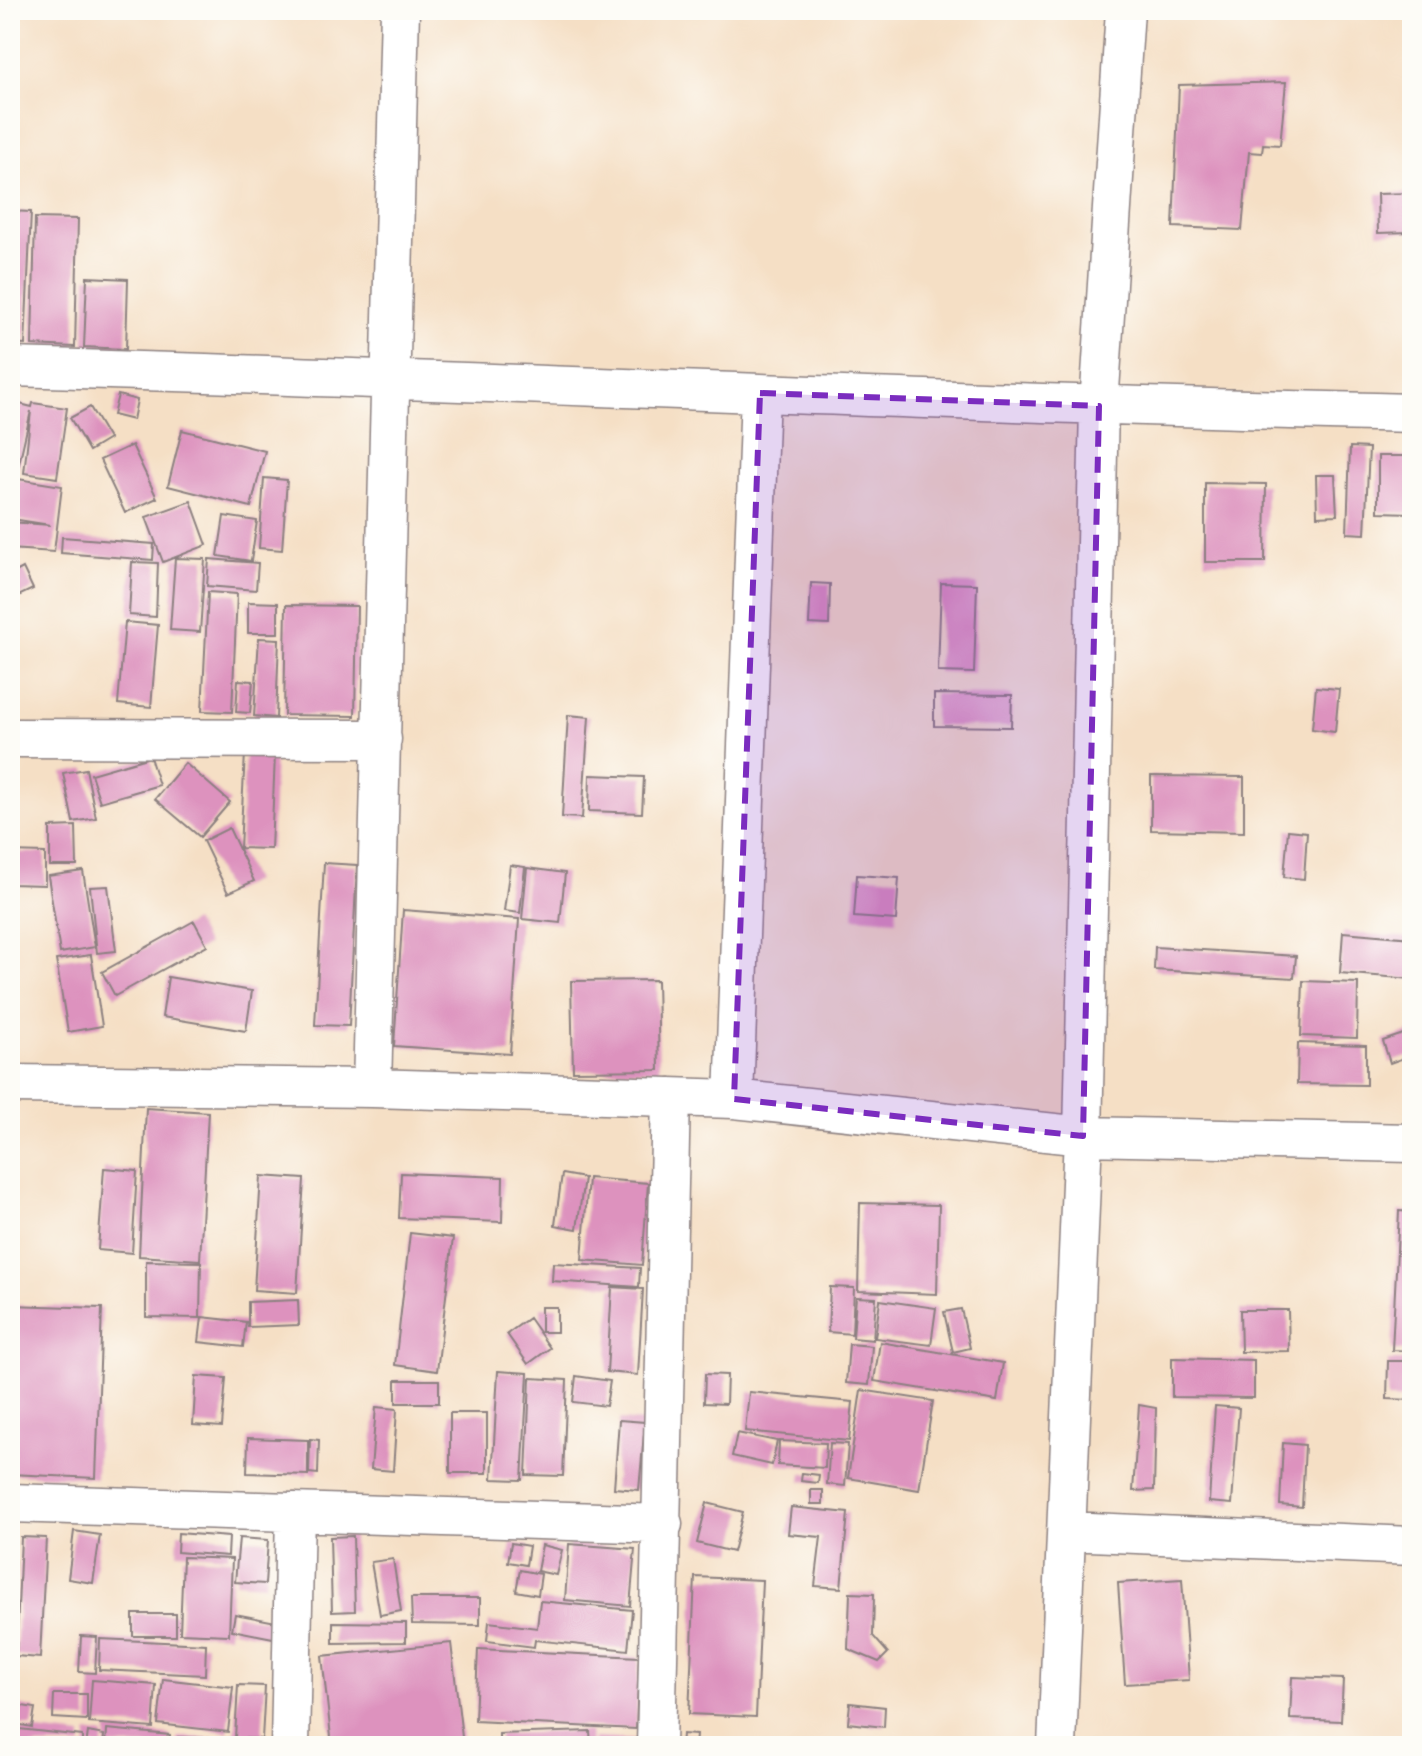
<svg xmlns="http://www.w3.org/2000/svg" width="1422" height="1756" viewBox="0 0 1422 1756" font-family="Caveat,sans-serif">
<rect width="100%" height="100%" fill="#fdfcf7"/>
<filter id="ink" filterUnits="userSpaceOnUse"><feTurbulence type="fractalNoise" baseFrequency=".0125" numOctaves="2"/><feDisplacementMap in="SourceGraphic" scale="16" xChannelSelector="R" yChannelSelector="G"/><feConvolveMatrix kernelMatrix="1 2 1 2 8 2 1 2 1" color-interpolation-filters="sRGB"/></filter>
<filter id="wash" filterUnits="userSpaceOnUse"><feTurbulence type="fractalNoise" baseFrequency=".006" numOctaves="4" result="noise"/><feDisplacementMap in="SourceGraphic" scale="32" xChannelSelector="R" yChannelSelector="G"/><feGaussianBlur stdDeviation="1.8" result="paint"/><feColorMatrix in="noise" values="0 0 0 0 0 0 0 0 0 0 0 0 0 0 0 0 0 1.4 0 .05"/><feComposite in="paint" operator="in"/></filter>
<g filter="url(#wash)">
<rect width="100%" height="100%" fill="#f5dfc5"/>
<g id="blocks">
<path fill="#dd92be" d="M1286,82L1280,145L1263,144L1262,153L1249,152L1242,230L1173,227L1179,85Z
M1412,193V232L1378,233L1377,194Z
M10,211L31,212L25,345L10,344Z
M35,218L78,219L75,347L32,345Z
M87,277L128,279L126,349L84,347Z
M118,395L137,400L133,420L113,415Z
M33,403L67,408L57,478L24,473L31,411L13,490L10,489V448L20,404L32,407Z
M90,407L109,439L89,451L70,418Z
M182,430L265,451L251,507L168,486Z
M132,445L157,498L125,513L100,460Z
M1350,447L1369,448L1365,534L1347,533Z
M1378,456H1412V513L1378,512Z
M1316,475H1335L1337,515L1317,516Z
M264,478L287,480L282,550L259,548Z
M18,479L62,486L54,552L10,549V522L50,525L12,519Z
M1205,483L1266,484L1265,562H1205Z
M191,501L207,545L163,562L146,517Z
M224,516L257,521L251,561L218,556Z
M62,537L154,544L153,560L61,553Z
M175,558L205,559L200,632L170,630Z
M209,559L258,563L256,590L207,586Z
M132,562L158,563L156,617L129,615Z
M23,568L33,589L10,600V575Z
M811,583L830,584L829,625L809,624Z
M941,583L977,584L974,673L938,672Z
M208,592L237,594L232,712L202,711Z
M248,602L278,603V633H248Z
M286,605L357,606L355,716L284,715Z
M125,622L158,625L151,707L118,704Z
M259,638L279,639L276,718L254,716Z
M238,680L253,681L250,713L236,712Z
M1316,687L1339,689L1335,732L1312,729Z
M934,694L1012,695L1011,727L934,726Z
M568,715L589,717L582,818L562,817Z
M245,753L275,755L271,849L240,848Z
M150,757L159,785L100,802L91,774Z
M185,763L230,802L200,837L155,799Z
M86,769L96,818L73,822L63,773Z
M590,775L644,777L642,813L589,811Z
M1151,776L1244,777V832L1151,830Z
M76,826L77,866H50V827Z
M229,828L254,881L228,893L203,841Z
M1288,830L1307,832L1304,879L1284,877Z
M10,852L45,853V885L10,884Z
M324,863L357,865L349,1026L315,1025Z
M510,865L525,867L520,913L504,911Z
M527,868L565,873L560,923L522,919Z
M83,871L95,947L60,953L48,876Z
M857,875L899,878L896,920L854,917Z
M108,886L116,951L97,953L90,887Z
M403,910L519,919L510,1054L394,1046Z
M194,921L207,945L115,996L102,972Z
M1343,932L1412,938V979L1340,973Z
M1155,947L1296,956L1294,978L1154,970Z
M91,955L102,1026L68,1032L56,960Z
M168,977L252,991L246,1031L162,1017Z
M657,980L659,1070L573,1071L571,981Z
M1303,981L1358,983L1357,1038L1301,1036Z
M1412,1031V1055L1390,1063L1383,1041Z
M1298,1043L1366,1045V1085L1297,1084Z
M146,1108L208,1112L200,1260L139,1256Z
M104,1168L137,1171L132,1253L98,1250Z
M401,1173L503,1177L502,1222L399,1218Z
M562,1174L584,1178L577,1229L555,1225Z
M261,1176L304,1179L297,1293L254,1290Z
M588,1178L648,1183L642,1265L582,1260Z
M860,1203L939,1205L937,1294L858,1291Z
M1399,1211L1412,1212V1351L1392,1350Z
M410,1233L453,1238L437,1371L395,1365Z
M146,1261L201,1262L200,1318L146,1317Z
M553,1263L640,1268L639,1287L552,1281Z
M612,1287L643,1289L638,1375L607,1372Z
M830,1287L854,1288L852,1334L828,1332Z
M856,1297L876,1298L873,1340L853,1338Z
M298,1300L299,1325L248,1327V1302Z
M880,1300L936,1308L931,1345L875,1338Z
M10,1305L102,1308L96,1478L10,1474Z
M541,1307H557V1332H541Z
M961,1309L970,1348L953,1352L944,1312Z
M1240,1310H1288L1289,1351L1241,1352Z
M202,1317L246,1322L243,1347L199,1342Z
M529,1318L550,1348L528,1364L507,1334Z
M880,1342L1003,1363L997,1401L874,1381Z
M849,1344L872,1346L869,1385L846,1383Z
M1172,1358L1254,1360V1398L1172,1397Z
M1388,1361H1412V1400L1387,1399Z
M498,1371L528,1373L522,1480L492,1479Z
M705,1374L727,1375L726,1404L704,1403Z
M196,1376L226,1378L222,1427L193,1425Z
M576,1376L610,1381L606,1406L573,1402Z
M530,1378L567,1380L563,1476L526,1475Z
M396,1380H439V1403H396Z
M861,1390L933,1401L919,1490L848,1478Z
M749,1392L853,1402L849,1441L745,1431Z
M1139,1405L1156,1408L1154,1490L1133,1491Z
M1215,1406L1239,1408L1232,1504L1209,1502Z
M376,1407L397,1409L393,1471L371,1469Z
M450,1413H487V1473H450Z
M619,1420L645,1422L639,1490L614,1488Z
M737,1433L777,1441L772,1465L732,1456Z
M248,1438L308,1440V1475L247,1473Z
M310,1439L319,1440L318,1474L309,1473Z
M779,1441L826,1443L825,1468L778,1465Z
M830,1443L848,1444L845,1486L827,1484Z
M1283,1443L1305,1445L1302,1507L1280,1505Z
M802,1473L819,1475L818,1483L801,1481Z
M811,1490H823V1504H811Z
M707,1503L743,1512L733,1552L697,1543Z
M791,1507L848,1513L841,1588L815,1586L821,1537L788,1534Z
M74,1531L100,1535L93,1583L68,1579Z
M178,1533L229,1537L228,1556L177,1552Z
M353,1536L355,1611L332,1612L330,1537Z
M21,1537L46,1538L40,1658L16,1656Z
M239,1538L268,1540L265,1584L235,1582Z
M10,1541H15L13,1604H10Z
M511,1543L529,1546L526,1565L508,1562Z
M569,1544L635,1549L630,1606L565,1600Z
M542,1545L562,1550L556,1575L537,1571Z
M183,1557L232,1559L229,1635L180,1633Z
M393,1559L401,1611L380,1615L371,1562Z
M520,1570L541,1574L538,1595L516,1591Z
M695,1577L762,1580L756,1717L689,1714Z
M1182,1579L1189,1680L1125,1684L1118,1583Z
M850,1593L874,1594L873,1636L888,1653L879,1662L848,1649Z
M411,1598H480V1625L412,1624Z
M540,1601L632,1610L628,1650L535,1640L534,1647L487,1641L489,1622L537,1628Z
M133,1614H176V1636H133Z
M235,1614L276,1622L273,1638L232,1630Z
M333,1622L406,1623V1642L333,1643Z
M81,1636L97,1637L95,1673L79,1672Z
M100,1639L206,1644L205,1675L99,1670Z
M451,1643L463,1746H332L322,1656Z
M478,1649L639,1657L636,1729L475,1721Z
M10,1664H16L13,1699L10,1698Z
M1292,1677L1343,1679L1341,1721L1290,1719Z
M163,1679L233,1687L228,1732L158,1724Z
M92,1680L156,1685L153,1728L89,1723Z
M238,1685L265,1686L262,1739L235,1738Z
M54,1694H87V1720L53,1718Z
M850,1703L885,1707L884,1727L848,1723Z
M10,1704L35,1708L32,1727L10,1723Z
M10,1728L82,1736V1746H10Z
M107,1729L170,1735V1746H106Z
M590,1731L591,1746H499V1734Z
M88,1732L104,1735L103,1746H86Z
M682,1734L696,1735L695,1746H681Z
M178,1737L243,1739L242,1746H177Z
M594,1738L640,1740V1746H594Z"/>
</g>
</g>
<g filter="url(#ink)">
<use href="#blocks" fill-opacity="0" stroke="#8c8080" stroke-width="2"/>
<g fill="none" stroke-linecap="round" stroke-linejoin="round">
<defs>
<path id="street" d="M10,367C477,380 944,403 1412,413
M10,738L382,739
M10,1084L372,1088L734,1099L1083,1136L1412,1143
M372,1088L400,10
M734,1099L760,393
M10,1503L663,1524
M1067,1531L1412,1546
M290,1746L295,1512
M656,1746L671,1097
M1057,1746L1083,1136L1099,406L1125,10"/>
</defs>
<use href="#street" stroke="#8c8080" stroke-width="41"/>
<use href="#street" stroke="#fff" stroke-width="38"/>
</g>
</g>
<path fill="#7b2cbf" fill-opacity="0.2" stroke="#7b2cbf" stroke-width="6" stroke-dasharray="16 10" stroke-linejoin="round" d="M760,393L1099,406L1083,1136L734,1099Z"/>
<rect width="1422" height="1756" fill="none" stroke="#fdfcf7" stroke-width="40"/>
</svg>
